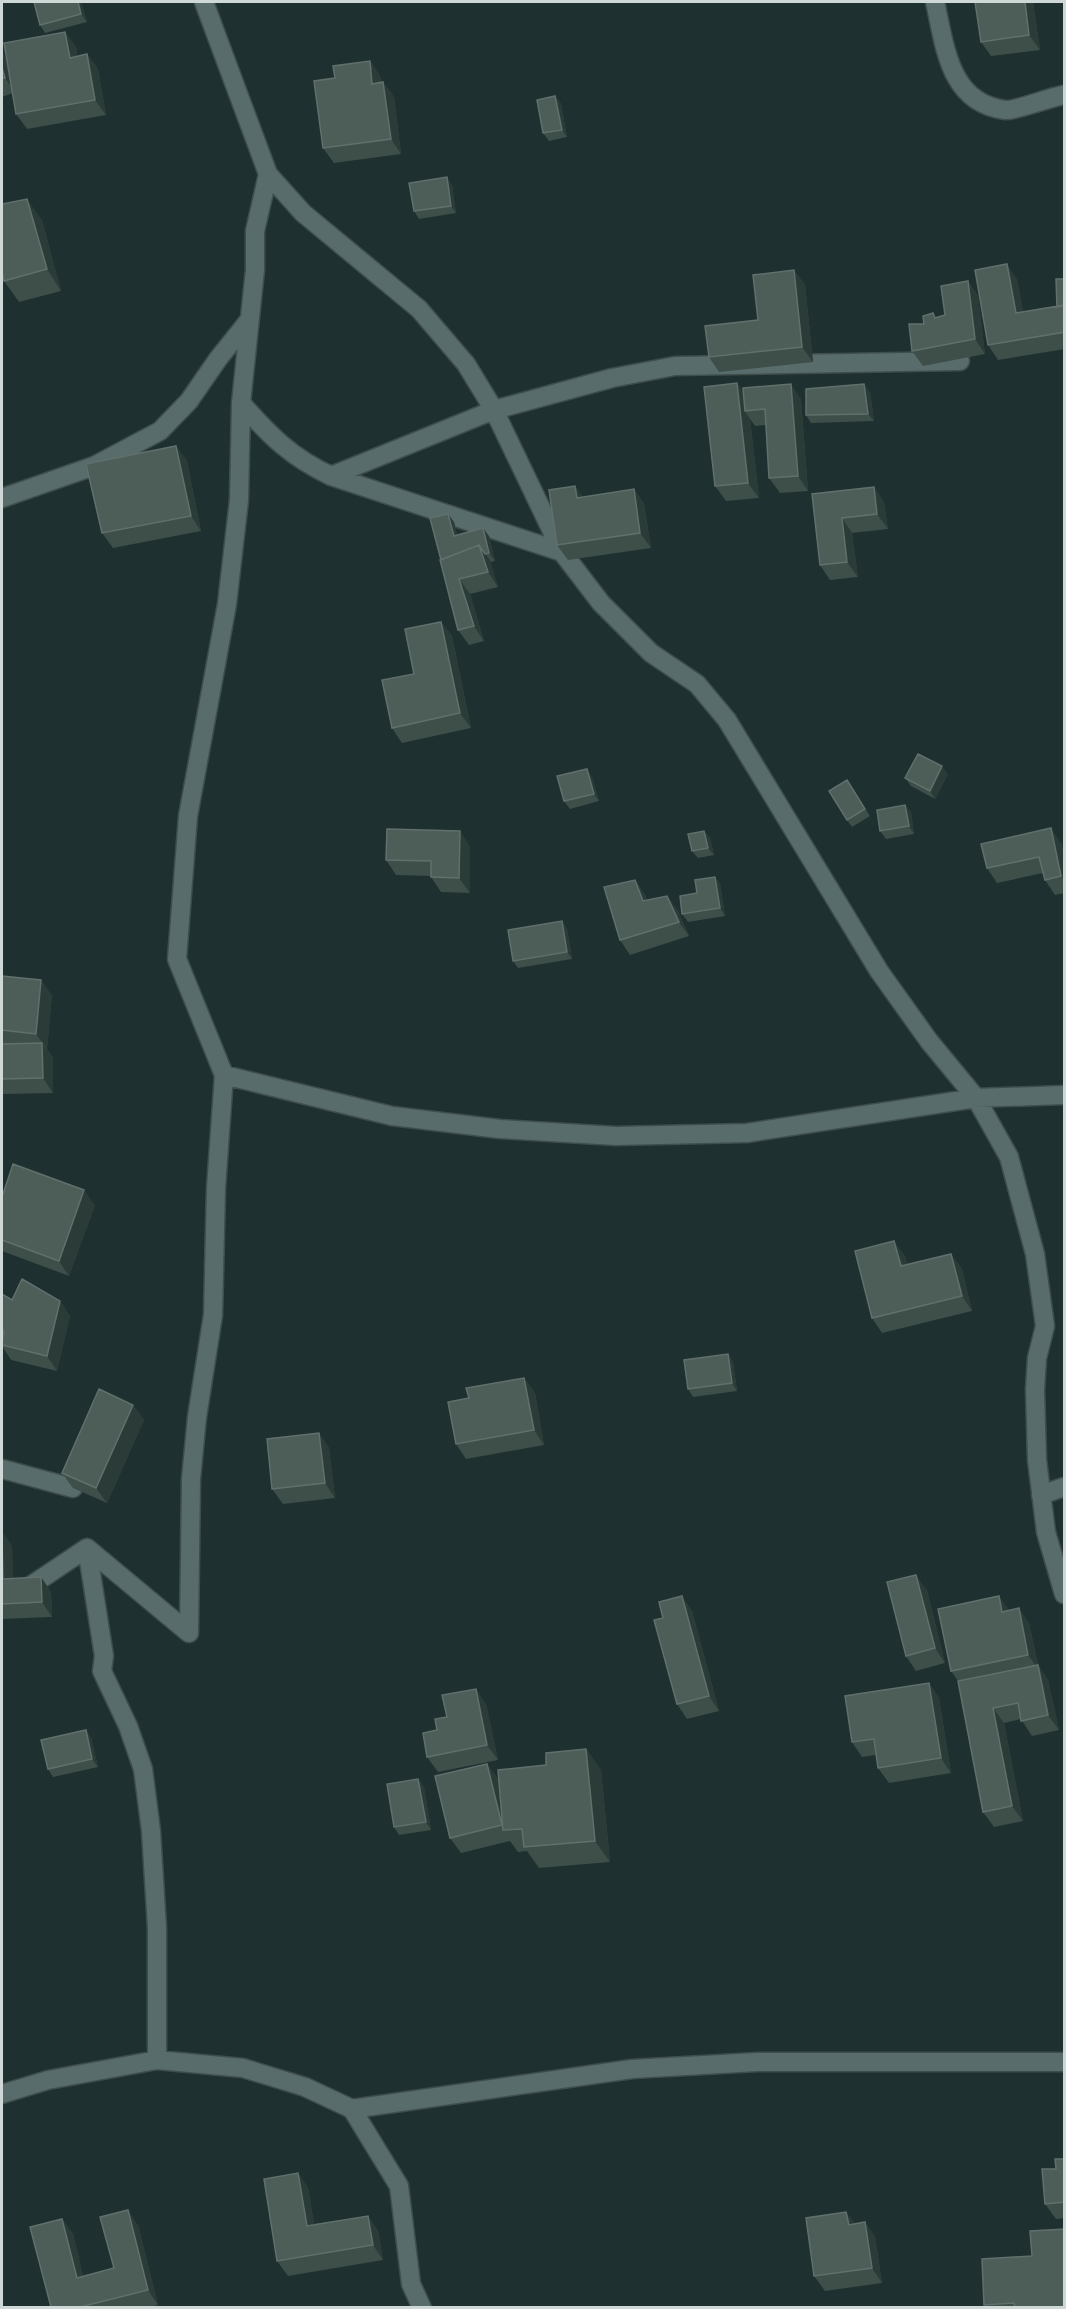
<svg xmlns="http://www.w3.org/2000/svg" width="1066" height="2309" viewBox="0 0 1066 2309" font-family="'Exo 2',sans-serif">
<rect width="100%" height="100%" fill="#1e302f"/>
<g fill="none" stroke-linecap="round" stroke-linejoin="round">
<defs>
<path id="minor" d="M204,2L268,174L303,213L419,309L466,364L494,410L562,552L601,603L651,653L697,684L727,720L879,971L929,1041L976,1098L1009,1157L1035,1254L1045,1326L1037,1358L1035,1389L1037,1460L1046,1532L1064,1594
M935,2C945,46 949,103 1005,110C1016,111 1050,97 1064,95
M241,403C270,436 291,457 331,476L562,552
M331,476L494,410L612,378L675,366L960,361
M2,498L94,466L160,431L189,401L218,359L250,319
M224,1075L392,1116L500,1129L616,1136L747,1133L976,1098L1064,1095
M2,1469L73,1488
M1041,1495L1064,1487
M87,1548L189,1633L191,1479L197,1417L213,1315L216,1188L224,1075L177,959L188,816L227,604L239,500L241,403L255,270V231L268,174
M87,1548L104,1656L102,1671L128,1726L143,1769L151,1831L157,1928V2060
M2,1605L87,1548
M2,2094L48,2080L157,2060L243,2068L305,2087L352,2109L399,2186L411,2284L422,2308
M352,2109L632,2069L757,2062H1064"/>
</defs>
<use href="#minor" stroke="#3e4e4d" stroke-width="21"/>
<use href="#minor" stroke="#586c6b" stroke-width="18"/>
</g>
<path fill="#3e4e49" d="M81,2L87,22L45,33L40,25Z
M1033,2L1040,50L991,56L981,42Z
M65,32L76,47L77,56L87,54L98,69L106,115L27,129L16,114L13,93L2,97V49L10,75Z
M370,61L380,76L381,82H383L394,97L401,154L334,163L323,148L335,78Z
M555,96L561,104L567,137L549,141L543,133Z
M452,185L456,213L419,219L414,211Z
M42,220L61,291L19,302L4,281Z
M794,270L805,285L813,362L719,372L709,357L758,320Z
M1017,279L1023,312L1057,307L1065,279V349L998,360L988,345Z
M968,281L978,296L985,354L923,366L912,351L924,324L936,317L945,315Z
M743,391L801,399L808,491L780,493L769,478L766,425L755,426L750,419L759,498L726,501L715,486Z
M870,392L874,421L811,423L806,415Z
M176,446L187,461L201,531L113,548L102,533Z
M575,486L583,497L634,489L644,504L651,548L568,560L557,545Z
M874,487L884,502L888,529L852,533L858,577L830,580L820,565L812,494Z
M454,522L457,535L489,536L495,561L490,562L498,587L470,594L484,641L469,645L458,630Z
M441,622L452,636L471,728L402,743L392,728Z
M948,774L935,799L911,786L905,778Z
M592,777L599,801L570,809L564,801Z
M847,780L870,816L852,827L847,820Z
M905,805L911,812L914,834L886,839L880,831Z
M704,831L710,838L714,855L698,858L692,851Z
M1061,843L1065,857V893L1055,895L1045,880L1043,873L997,883L987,868Z
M470,846V893L441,892L431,877V876L396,875L386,860Z
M715,877L720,884L725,916L688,922L682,914L697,893Z
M635,880L645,895L647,900L667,896L678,911L689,936L630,955L620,940Z
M562,921L567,929L572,959L518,968L513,961Z
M2,976L52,995L47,1049L53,1058V1093L2,1094Z
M2,1197L95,1205L69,1276L2,1251Z
M951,1254L962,1269L972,1311L882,1333L872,1318L905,1256L907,1264Z
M2,1294L12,1300L60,1301L70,1316L57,1371L11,1360L2,1346Z
M728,1354L733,1362L737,1391L693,1397L688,1389Z
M524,1378L535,1393L544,1445L466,1459L456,1444L469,1398Z
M133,1405L144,1420L107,1503L73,1488L62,1473Z
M319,1433L329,1448L335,1498L283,1504L272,1489Z
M2,1532L12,1546L13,1578L41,1577L51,1592L52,1617L2,1619Z
M927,1590L945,1663L916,1671L906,1656Z
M1009,1610L1029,1623L1038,1665L1048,1680L1059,1730L1032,1736L1021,1719L1004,1723L1023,1821L994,1827L983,1812L958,1681L951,1671Z
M692,1611L719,1711L687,1719L677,1704L663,1618Z
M929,1683L939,1698L951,1773L889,1783L878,1768L876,1755L862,1757L852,1742Z
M486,1704L498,1760L438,1772L427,1757L437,1730L447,1717Z
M86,1730L91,1738L98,1767L53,1777L48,1769Z
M586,1749L601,1770L610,1862L539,1868L527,1851L518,1852L510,1841L461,1853L450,1838L487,1764L498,1779L499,1785Z
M418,1779L424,1787L431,1830L399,1835L394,1827Z
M1065,2159V2218L1056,2219L1045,2204L1056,2169Z
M298,2173L308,2188L314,2224L368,2216L378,2231L383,2260L288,2276L277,2261Z
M846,2212L855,2224L865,2222L875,2237L882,2283L825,2291L814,2276Z
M62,2219L73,2234L83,2276L114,2268L138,2225L158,2305L149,2307H51Z
M1032,2256L1065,2307H986L984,2305Z"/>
<path fill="#2b3c38" d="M78,2H81L87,22L81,14Z
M1025,2H1033L1040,50L1029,35Z
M65,32L76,47L80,73L70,58Z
M2,49L15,92L5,78L2,68Z
M87,54L98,69L106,115L95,100Z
M370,61L380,76L383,99L372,84Z
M383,82L394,97L401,154L391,139Z
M555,96L561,104L567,137L562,130Z
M447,177L452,185L456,213L451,206Z
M27,199L42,220L61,291L47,269Z
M1007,264L1017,279L1026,328L1016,313Z
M794,270L805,285L813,362L802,347Z
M968,281L978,296L985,354L975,339Z
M737,383L748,398L745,411L750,419L759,498L748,483Z
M791,384L801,399L808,491L798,476Z
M864,384L870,392L874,421L868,414Z
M176,446L187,461L201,531L191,516Z
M575,486L586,501L577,498Z
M874,487L884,502L888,529L877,514Z
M634,489L644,504L651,548L640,533Z
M448,514L454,522L459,543L454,536Z
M842,518L852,533L858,577L847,562Z
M483,528L489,536L495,561L489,553Z
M479,545L490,560L498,587L488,572Z
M459,579L470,594L484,641L474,626Z
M441,622L452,636L471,728L460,713Z
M942,766L948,774L935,799L930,791Z
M587,769L592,777L599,801L594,794Z
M905,805L911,812L914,834L909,826Z
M1051,828L1061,843L1065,857V881L1061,876Z
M460,831L470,846V893L459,878Z
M704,831L710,838L714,855L708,848Z
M715,877L720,884L725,916L720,908Z
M635,880L645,895L653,916L643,901Z
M667,896L678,911L689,936L679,922Z
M562,921L567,929L572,959L567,952Z
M41,980L52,995L47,1049L36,1034Z
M42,1043L53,1058V1093L43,1078Z
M84,1190L95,1205L69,1276L59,1261Z
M894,1241L905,1256L911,1281L901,1266Z
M951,1254L962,1269L972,1311L962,1296Z
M60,1301L70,1316L57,1371L47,1356Z
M728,1354L733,1362L737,1391L732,1383Z
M524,1378L535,1393L544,1445L534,1430Z
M133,1405L144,1420L107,1503L96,1488Z
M319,1433L329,1448L335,1498L325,1483Z
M2,1532L12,1546L14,1594L3,1579Z
M916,1575L927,1590L945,1663L935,1648Z
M41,1577L51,1592L52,1617L42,1602Z
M682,1596L692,1611L719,1711L709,1696Z
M999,1596L1010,1611L1002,1612Z
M1019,1608L1029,1623L1039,1670L1028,1655Z
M1038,1665L1048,1680L1059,1730L1048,1715Z
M929,1683L939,1698L951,1773L941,1758Z
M476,1689L486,1704L498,1760L487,1745Z
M993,1708L1004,1723L1023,1821L1012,1806Z
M86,1730L91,1738L98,1767L92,1759Z
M586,1749L601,1770L610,1862L595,1841Z
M487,1764L498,1779L510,1830L502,1825Z
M418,1779L424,1787L431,1830L426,1822Z
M298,2173L308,2188L317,2241L307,2226Z
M128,2210L138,2225L158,2305L148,2290Z
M846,2212L857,2227L849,2225Z
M368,2216L378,2231L383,2260L373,2245Z
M62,2219L73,2234L87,2292L77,2278Z
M865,2222L875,2237L882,2283L872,2268Z"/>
<path fill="#4d5d58" stroke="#61706c" stroke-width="1.5" d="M34,2H78L81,14L40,25Z
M975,2H1025L1029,35L981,42Z
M65,32L70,58L87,54L95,100L16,114L4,43Z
M370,61L372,84L383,82L391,139L323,148L314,81L335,78L333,66Z
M2,68L5,78H2Z
M555,96L562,130L543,133L537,100Z
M447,177L451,206L414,211L409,183Z
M27,199L47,269L4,281L2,271V204Z
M1007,264L1016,313L1065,305V332L988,345L975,270Z
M794,270L802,347L709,357L705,326L758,320L753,275Z
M1056,279H1065V305L1057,307Z
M968,281L975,339L912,351L909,324H924L923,316L933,313L935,318L945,315L941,286Z
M737,383L748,483L715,486L704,387Z
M791,384L798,476L769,478L765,409L745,411L743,388Z
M864,384L868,414L806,415V389Z
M176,446L191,516L102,533L86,464Z
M575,486L577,498L634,489L640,533L557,545L549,490Z
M874,487L877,514L842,518L847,562L820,565L812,494Z
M448,514L454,536L483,528L489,553L485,554L479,545L441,560L430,518Z
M479,545L488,572L459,579L474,626L458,630L440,560Z
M441,622L460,713L392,728L382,680L414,674L405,629Z
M918,754L942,766L930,791L905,778Z
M587,769L594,794L564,801L557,776Z
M847,780L865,809L847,820L829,791Z
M905,805L909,826L880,831L877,810Z
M1051,828L1061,876L1045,880L1039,857L987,868L981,844Z
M387,829L460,831L459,878L431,877V861L386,860Z
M704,831L708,848L692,851L688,834Z
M715,877L720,908L682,914L680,896L697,893L695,880Z
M635,880L643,901L667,896L679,922L620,940L604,887Z
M562,921L567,952L513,961L508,930Z
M2,976L41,980L36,1034L2,1030Z
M42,1043L43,1078L2,1079V1044Z
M13,1164L84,1190L59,1261L2,1240V1197Z
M894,1241L901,1266L951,1254L962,1296L872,1318L855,1251Z
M22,1279L60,1301L47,1356L2,1345L4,1331L2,1329V1294L12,1300Z
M728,1354L732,1383L688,1389L684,1360Z
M524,1378L534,1430L456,1444L448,1402L469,1398L466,1388Z
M99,1389L133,1405L96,1488L62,1473Z
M319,1433L325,1483L272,1489L267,1439Z
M2,1537L3,1579L41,1577L42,1602L2,1604Z
M916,1575L935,1648L906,1656L887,1582Z
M682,1596L709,1696L677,1704L654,1620L663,1618L659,1602Z
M999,1596L1002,1612L1019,1608L1028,1655L951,1671L938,1609Z
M1038,1665L1048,1715L1021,1721L1018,1703L993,1708L1012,1806L983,1812L958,1681Z
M929,1683L941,1758L878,1768L874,1739L852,1742L845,1696Z
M476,1689L487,1745L427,1757L423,1733L437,1730L435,1719L447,1717L442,1695Z
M86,1730L92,1759L48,1769L41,1740Z
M586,1749L595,1841L524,1847L522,1829L503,1830L498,1770L546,1765V1753Z
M487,1764L502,1825L450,1838L435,1776Z
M418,1779L426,1822L394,1827L387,1784Z
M1055,2159H1065V2202L1045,2204L1042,2169H1056Z
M298,2173L307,2226L368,2216L373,2245L277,2261L264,2179Z
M128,2210L148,2290L80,2307H51L30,2227L62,2219L77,2278L114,2268L100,2217Z
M846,2212L849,2225L865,2222L872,2268L814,2276L806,2218Z
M1065,2229V2307H1015L1014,2303L984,2305L982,2259L1032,2256L1030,2231Z"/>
<rect width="1066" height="2309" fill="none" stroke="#cdd8d7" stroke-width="6"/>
</svg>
